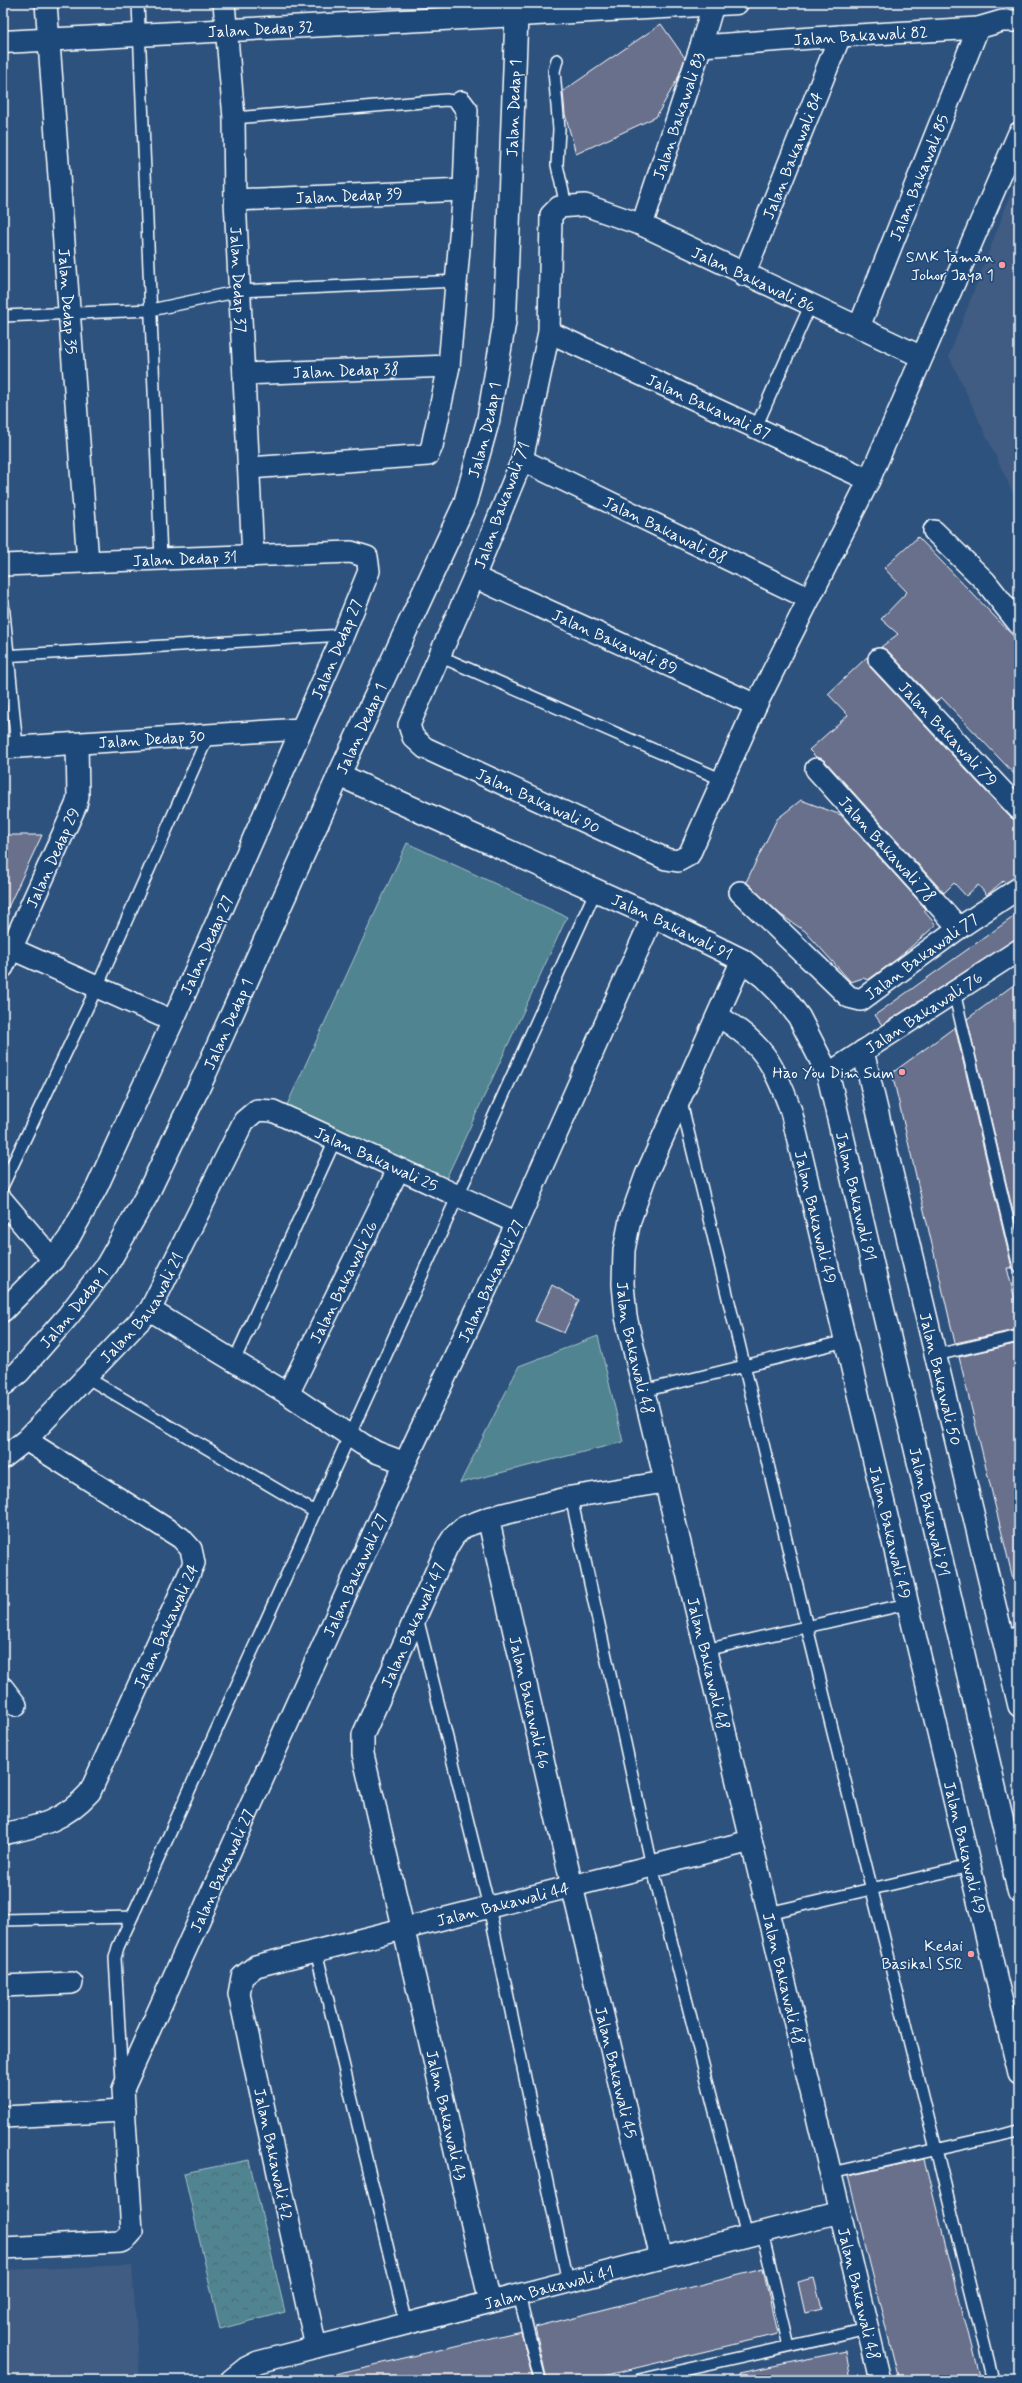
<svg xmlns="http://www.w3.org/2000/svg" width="1022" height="2383" viewBox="0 0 1022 2383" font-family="Mynerve,sans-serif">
<defs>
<pattern id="forest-crowns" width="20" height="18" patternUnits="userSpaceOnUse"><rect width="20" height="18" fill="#508490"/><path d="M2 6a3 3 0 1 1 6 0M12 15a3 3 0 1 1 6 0" fill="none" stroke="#4e6b71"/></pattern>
</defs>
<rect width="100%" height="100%" fill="#2e527e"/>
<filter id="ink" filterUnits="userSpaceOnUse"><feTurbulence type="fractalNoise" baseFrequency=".025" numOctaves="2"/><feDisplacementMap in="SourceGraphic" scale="8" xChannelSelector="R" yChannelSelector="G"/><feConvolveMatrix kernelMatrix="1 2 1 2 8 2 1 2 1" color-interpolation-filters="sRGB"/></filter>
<g filter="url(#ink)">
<path fill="#405b82" d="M1019,173V506L949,356Z
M132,2265L140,2380H3V2270Z"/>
<path fill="url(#forest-crowns)" stroke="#a8c2c8" d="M249,2160L285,2312L220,2329L184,2173Z"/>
<path fill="#508490" stroke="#a8c2c8" d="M407,843L567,917L445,1181L286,1107Z
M598,1336L623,1442L460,1483L519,1366Z"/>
<path fill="#69708c" stroke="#fff" d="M661,24L685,58L678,78L656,117L576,154L565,114L563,91Z
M918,537L1019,642V779L941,697L936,702L888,651L881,647L898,634L881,619L907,592L884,568Z
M867,657L870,667L1010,817L1019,822V876L1005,883L1003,881L987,895L978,885L966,896L954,883L944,893L825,761L816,757L809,750L848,715L828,694Z
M801,800L841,815L926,909L924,911L936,925L897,959L868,980L863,978L851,982L805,931L781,915L746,882L777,819Z
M3,835H42L3,918Z
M1019,913V937L882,1025L875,1015Z
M1019,981V1237L967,1019Z
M955,1027L1012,1268H1007L1019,1315V1329L955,1343L892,1073Z
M552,1285L579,1300L564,1333L535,1321Z
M1019,1343V1578L1013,1579L959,1357Z
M924,2159L980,2380H899L848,2176Z
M763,2269L777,2334L586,2380H547L535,2327Z
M814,2278L822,2309L805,2313L798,2282Z
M521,2331L533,2380H336L335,2374Z
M846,2351L851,2380H740L739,2373Z"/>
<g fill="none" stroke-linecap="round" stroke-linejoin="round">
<defs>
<path id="lane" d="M138,3L161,559
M557,60L554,71L559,129L557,165L566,206
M234,118L446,100L461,102
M3,316L151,310L240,291L457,281
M756,427L810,306
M3,603L17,747
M3,656L343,635
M439,656L723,780
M954,992L1019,1267
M681,1102L807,1627L993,2380
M3,1185L97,987L208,736
M936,1355L1019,1336
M234,1361L335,1140
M86,1377L315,1512
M643,1391L846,1341
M571,1497L652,1866L747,2236
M417,1617L489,1907L568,2282
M1002,1635L1019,1632
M705,1650L907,1604
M768,1913L970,1866
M132,1917L596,890
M3,1920L132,1917L118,1947L115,1958L122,2081
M316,1951L406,2324
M831,2173L1019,2131
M762,2232L789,2346
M519,2295L540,2380
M639,2380L868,2329"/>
<g id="street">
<path id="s1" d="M46,3L88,562"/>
<path id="s2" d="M224,3L234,118L235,200L253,556"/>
<path id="s3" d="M701,46L840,36L978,28L1002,21H1019"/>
<path id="s4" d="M235,200L464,190"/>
<path id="s5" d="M642,225L701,46L713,5"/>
<path id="s6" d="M744,275L840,36"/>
<path id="s7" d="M859,327L978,28"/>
<path id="s8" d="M549,332L869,480"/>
<path id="s9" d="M922,357L642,225L585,205L559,207L551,215L549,332L522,460L474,577L409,725L413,737L425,748L666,859L678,861L689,855L756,705L869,480L1019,133"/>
<path id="s10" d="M244,374L449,366"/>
<path id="s11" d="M522,460L808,598"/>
<path d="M249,468L428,455L432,446L449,366L464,190L467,110L461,102"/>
<path d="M934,531L985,581L1019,624"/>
<path id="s12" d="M3,565L351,552L367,557L369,571L343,635L173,1021L97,1187L69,1238L53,1260L3,1311"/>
<path id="s13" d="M474,577L756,705"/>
<path id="s14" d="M879,659L1019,809"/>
<path id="s15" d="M3,748L301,729"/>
<path id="s16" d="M816,769L959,928"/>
<path id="s17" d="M740,892L849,997L861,1000L959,928L1019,888"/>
<path d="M12,949L173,1021"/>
<path id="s18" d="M742,960L646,1175L630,1220L624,1250L623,1284L626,1317L880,2380"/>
<path id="s19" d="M3,967L76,805L78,796L77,744"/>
<path id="s20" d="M718,1016C763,1043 774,1064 791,1111L1019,2074"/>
<path id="s21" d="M863,1051L1019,1706"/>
<path id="s22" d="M828,1074L1019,950"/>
<path d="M3,1201L53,1260"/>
<path d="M150,1310L288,1394L362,1444L376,1452L405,1463"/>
<path id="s23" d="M288,1394L398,1170"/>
<path id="s24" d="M3,1458L26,1440L150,1310L244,1121L257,1110L273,1111L517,1223"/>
<path id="s25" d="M488,1518L572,1886L661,2258"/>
<path d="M3,1688L16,1705"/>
<path id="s26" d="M3,1834C40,1826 64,1821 90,1792L194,1563L191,1549L181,1538L26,1440"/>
<path d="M3,1986L72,1983"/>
<path d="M3,2117L125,2111"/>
<path id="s27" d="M3,2248L120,2242L125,2240L132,2232L123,2089L405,1463L517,1223L653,916"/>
<path id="s28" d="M490,2302L363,1754V1735L447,1547L454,1536L464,1527L488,1518L571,1497L665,1482"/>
<path id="s29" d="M316,2347L239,1994L242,1977L256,1966L751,1841"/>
<path id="s30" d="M231,2380L246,2368L258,2362L840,2212"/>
</g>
<g id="secondary">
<path id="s31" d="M3,42L518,15"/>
<path id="s32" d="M339,775L653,916L742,960L764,977L784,997L799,1017L828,1074L1019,1892"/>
<path id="s33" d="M3,1385L19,1372L68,1316L107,1265L147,1195L205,1074L339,775L465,503L488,421L505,319L517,3"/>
</g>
<path id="primary" d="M518,15L737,3"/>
</defs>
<use href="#lane" stroke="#fff" stroke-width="14"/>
<use href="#street" stroke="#fff" stroke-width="24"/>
<use href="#secondary" stroke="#fff" stroke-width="25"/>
<use href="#primary" stroke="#fff" stroke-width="25"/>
<use href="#lane" stroke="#1f4a7a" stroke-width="11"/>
<use href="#street" stroke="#1f4a7a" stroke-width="21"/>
<use href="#secondary" stroke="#1f4a7a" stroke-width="22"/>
<use href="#primary" stroke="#1f4a7a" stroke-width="22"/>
</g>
</g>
<g fill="#ff9aa2" stroke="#1f4a7a" stroke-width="1.5">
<circle cx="1002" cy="265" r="4"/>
<circle cx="902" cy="1072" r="4"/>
<circle cx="971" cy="1954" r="4"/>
</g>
<g text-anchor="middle" stroke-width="3.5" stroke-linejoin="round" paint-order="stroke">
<g font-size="16" fill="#fff" stroke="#1f4a7a">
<text dy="6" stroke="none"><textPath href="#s31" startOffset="258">Jalan Dedap 32</textPath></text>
<text dy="6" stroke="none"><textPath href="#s3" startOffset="160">Jalan Bakawali 82</textPath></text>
<text dy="6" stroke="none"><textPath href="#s33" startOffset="1401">Jalan Dedap 1</textPath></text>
<text dy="6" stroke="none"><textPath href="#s5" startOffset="115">Jalan Bakawali 83</textPath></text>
<text dy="6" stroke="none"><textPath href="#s6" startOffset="129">Jalan Bakawali 84</textPath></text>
<text dy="6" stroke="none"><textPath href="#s7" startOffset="161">Jalan Bakawali 85</textPath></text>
<text dy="6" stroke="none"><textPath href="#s4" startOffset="114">Jalan Dedap 39</textPath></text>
<text transform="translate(754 279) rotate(25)" y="6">Jalan Bakawali 86</text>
<text dy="6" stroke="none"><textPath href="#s2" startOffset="277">Jalan Dedap 37</textPath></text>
<text dy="6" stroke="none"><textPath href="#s1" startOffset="299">Jalan Dedap 35</textPath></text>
<text dy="6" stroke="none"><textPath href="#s10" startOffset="102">Jalan Dedap 38</textPath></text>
<text dy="6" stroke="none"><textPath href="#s8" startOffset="176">Jalan Bakawali 87</textPath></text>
<text dy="6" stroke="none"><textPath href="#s33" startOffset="1077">Jalan Dedap 1</textPath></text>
<text transform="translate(501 505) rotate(-70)" y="6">Jalan Bakawali 71</text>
<text dy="6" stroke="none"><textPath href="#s11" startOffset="159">Jalan Bakawali 88</textPath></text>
<text dy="6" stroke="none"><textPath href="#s12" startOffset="182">Jalan Dedap 31</textPath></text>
<text dy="6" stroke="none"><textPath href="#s13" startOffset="155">Jalan Bakawali 89</textPath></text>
<text transform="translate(336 649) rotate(-67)" y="6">Jalan Dedap 27</text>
<text dy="6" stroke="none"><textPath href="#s33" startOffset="753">Jalan Dedap 1</textPath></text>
<text dy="6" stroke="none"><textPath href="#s14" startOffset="102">Jalan Bakawali 79</textPath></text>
<text dy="6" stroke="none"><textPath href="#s15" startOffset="149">Jalan Dedap 30</textPath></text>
<text dy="6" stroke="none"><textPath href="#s9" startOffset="1097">Jalan Bakawali 90</textPath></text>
<text dy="6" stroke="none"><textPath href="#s16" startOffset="107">Jalan Bakawali 78</textPath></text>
<text dy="6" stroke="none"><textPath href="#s19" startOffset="120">Jalan Dedap 29</textPath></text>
<text dy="6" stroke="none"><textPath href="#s32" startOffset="366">Jalan Bakawali 91</textPath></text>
<text transform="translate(206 945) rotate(-66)" y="6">Jalan Dedap 27</text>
<text dy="6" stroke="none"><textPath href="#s17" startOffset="238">Jalan Bakawali 77</textPath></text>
<text dy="6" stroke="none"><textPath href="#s22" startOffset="114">Jalan Bakawali 76</textPath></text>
<text dy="6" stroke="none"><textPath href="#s33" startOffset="429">Jalan Dedap 1</textPath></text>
<text dy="6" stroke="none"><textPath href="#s24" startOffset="567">Jalan Bakawali 25</textPath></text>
<text dy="6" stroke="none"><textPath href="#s32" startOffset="714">Jalan Bakawali 91</textPath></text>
<text dy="6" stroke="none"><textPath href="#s20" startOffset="232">Jalan Bakawali 49</textPath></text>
<text dy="6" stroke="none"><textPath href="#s27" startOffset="1164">Jalan Bakawali 27</textPath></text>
<text dy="6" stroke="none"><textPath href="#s23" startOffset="125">Jalan Bakawali 26</textPath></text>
<text dy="6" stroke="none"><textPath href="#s24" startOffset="206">Jalan Bakawali 21</textPath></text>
<text dy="6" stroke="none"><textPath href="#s33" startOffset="105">Jalan Dedap 1</textPath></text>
<text dy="6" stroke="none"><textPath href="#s18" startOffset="413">Jalan Bakawali 48</textPath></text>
<text dy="6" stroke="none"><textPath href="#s21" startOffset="337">Jalan Bakawali 50</textPath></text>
<text dy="6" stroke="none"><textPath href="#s32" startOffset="1038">Jalan Bakawali 91</textPath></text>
<text dy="6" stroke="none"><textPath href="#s20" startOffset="556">Jalan Bakawali 49</textPath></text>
<text dy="6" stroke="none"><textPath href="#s27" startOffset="840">Jalan Bakawali 27</textPath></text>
<text dy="6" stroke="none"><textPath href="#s26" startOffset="281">Jalan Bakawali 24</textPath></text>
<text dy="6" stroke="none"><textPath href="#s28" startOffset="702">Jalan Bakawali 47</textPath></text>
<text dy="6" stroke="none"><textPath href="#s18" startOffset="737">Jalan Bakawali 48</textPath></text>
<text dy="6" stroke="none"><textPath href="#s25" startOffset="189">Jalan Bakawali 46</textPath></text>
<text dy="6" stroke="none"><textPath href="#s20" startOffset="880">Jalan Bakawali 49</textPath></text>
<text dy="6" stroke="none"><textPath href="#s27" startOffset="516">Jalan Bakawali 27</textPath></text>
<text dy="6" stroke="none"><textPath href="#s29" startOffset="651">Jalan Bakawali 44</textPath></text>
<text dy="6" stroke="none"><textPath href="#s18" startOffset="1061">Jalan Bakawali 48</textPath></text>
<text dy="6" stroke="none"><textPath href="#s25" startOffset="569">Jalan Bakawali 45</textPath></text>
<text transform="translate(447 2115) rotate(77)" y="6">Jalan Bakawali 43</text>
<text transform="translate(274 2154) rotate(78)" y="6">Jalan Bakawali 42</text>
<text dy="6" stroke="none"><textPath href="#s30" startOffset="333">Jalan Bakawali 41</textPath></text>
<text dy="6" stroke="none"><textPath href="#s18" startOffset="1385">Jalan Bakawali 48</textPath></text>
</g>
<g font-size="16" fill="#fff" stroke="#1f4a7a" text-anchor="end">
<text x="994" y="262">SMK Taman<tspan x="994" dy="18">Johor Jaya 1</tspan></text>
<text x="894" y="1078">Hao You Dim Sum</text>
<text x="963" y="1951">Kedai<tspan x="963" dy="18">Basikal SSR</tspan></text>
</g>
</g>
<rect width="1022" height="2383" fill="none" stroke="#1f4a7a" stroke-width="16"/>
<rect x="8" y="8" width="1006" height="2367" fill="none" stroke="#fff" stroke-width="1.5" filter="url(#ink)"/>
</svg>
